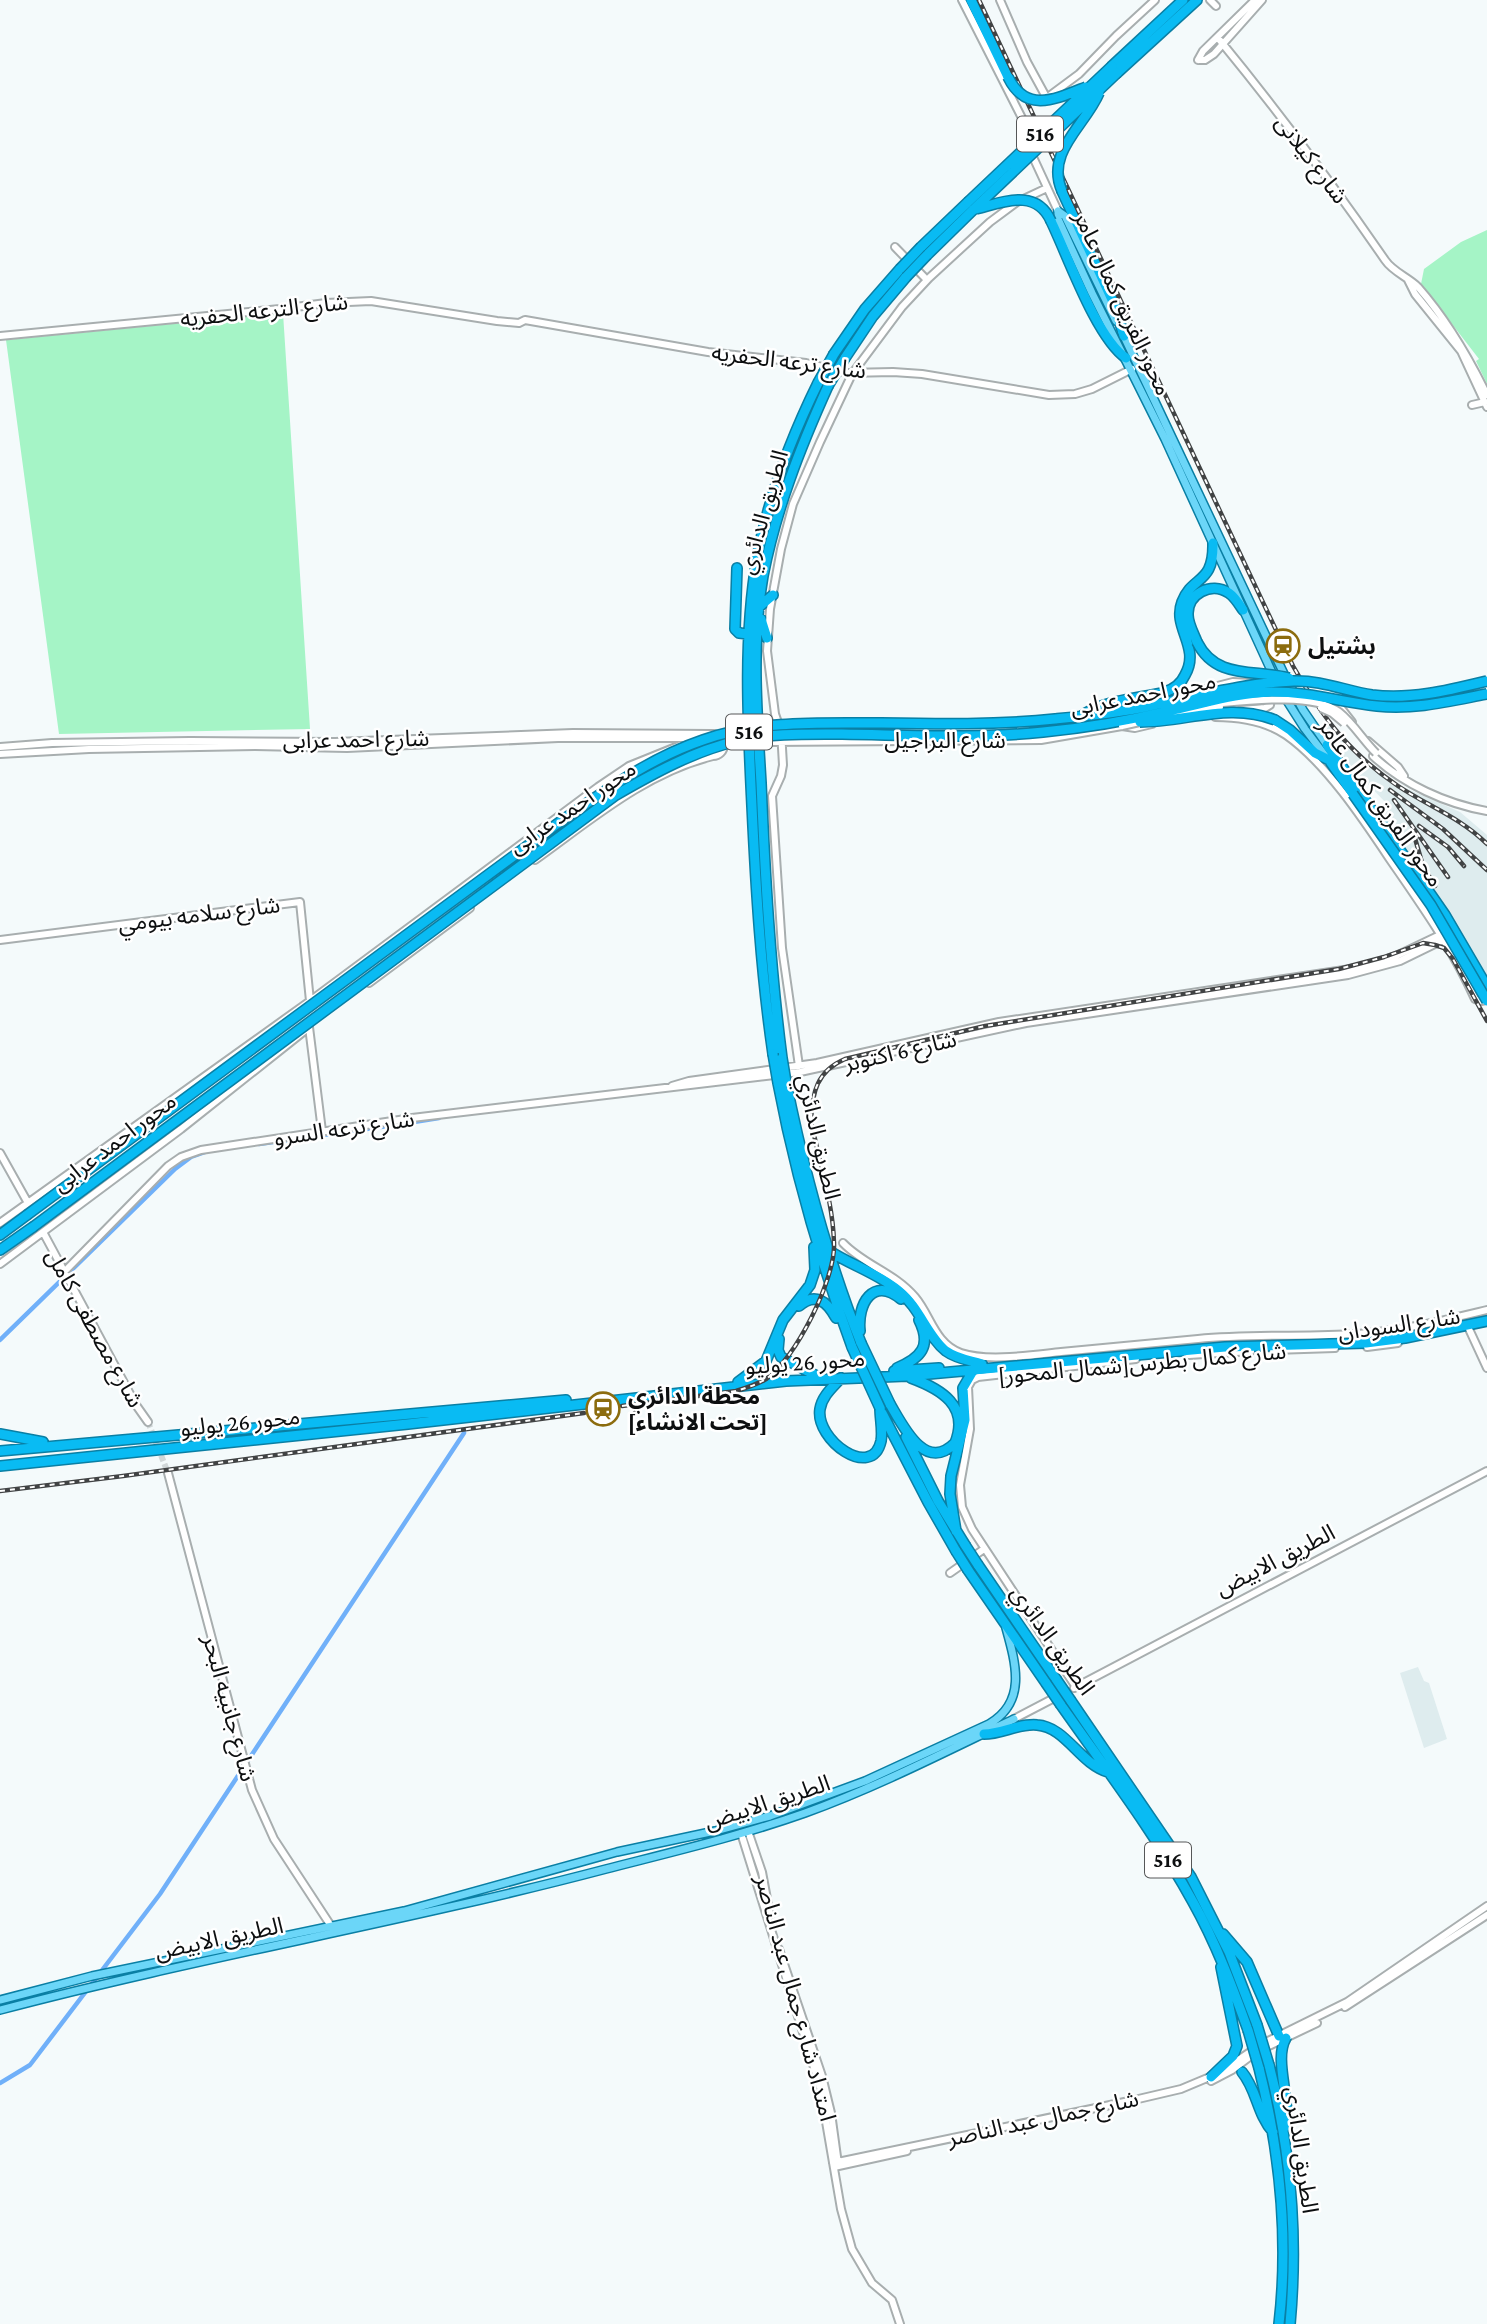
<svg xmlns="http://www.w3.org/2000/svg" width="1487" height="2324" viewBox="0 0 1487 2324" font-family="'Crimson Pro','Noto Sans Arabic',serif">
<rect width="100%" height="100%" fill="#f4fafb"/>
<path fill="#deecee" d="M1328,720L1369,763L1401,786L1460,812L1487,835V976L1379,810L1383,807L1388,812L1391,808L1359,775L1325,734Z
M1418,1667L1424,1681L1429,1683L1447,1739L1424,1748L1400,1673Z"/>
<path fill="#a5f4c6" d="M1487,230V384L1476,361L1479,359L1421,284L1424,269L1461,242Z
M283,313L310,729L59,734L6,340Z"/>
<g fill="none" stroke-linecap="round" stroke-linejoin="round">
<path stroke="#70b0f9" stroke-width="4.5" d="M414,1122L439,1118
M259,1144L409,1123
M0,1340L175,1169L191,1157L208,1151
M0,2083L30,2065L160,1894L464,1433"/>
<path stroke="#d1d7d8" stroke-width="6" stroke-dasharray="6 3" stroke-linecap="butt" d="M731,736L767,732
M735,745L768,742
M148,1422L168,1473"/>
<defs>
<path id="minor" d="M962,0L1024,122L1033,157L1058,211
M1000,0L1027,62L1045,95L1048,97L1079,74L1116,36L1155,0
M1210,0L1216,6
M1218,38C1277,110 1333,184 1385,260C1393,272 1408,277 1418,287C1447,320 1468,356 1487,395
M1198,60H1205L1214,54L1262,0
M1198,60L1203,51L1255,0
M895,247L927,280
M1408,280L1415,294L1461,351L1487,407
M0,336L280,309L326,303L371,301L497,321L519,323L525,320L708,352L806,363L847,373L893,372L922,374L1049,395L1075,394L1092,389L1132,369
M1472,405L1485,402
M1190,693L1233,682L1251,683
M1341,708L1352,722
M1241,710L1265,708L1270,705L1271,698
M1215,717C1239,717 1265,721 1286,735C1325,762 1363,819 1389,858C1420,903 1453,949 1475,999L1481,1001L1487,1000
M795,730L1007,729L1102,718
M702 745a11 11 0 1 1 22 0a11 11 0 1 1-22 0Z
M1368,741L1398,767L1404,776
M768,742L1041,740L1122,726L1135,728L1152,724
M0,747L52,743L190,741L335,742L573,733L711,734
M0,754L89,749L255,746L347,748L558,738H701
M1373,756C1403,784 1446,804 1487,811
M535,860C591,820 645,773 713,756
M0,940L300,902L310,1001
M369,983L470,908
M309,1027L322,1131
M799,1066L782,948L772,796L781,776L783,765L781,731L775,714L767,651L770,609L781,549L793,504L820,442L852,374L902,307L929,278L990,222L1017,202L1047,188
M672,1086L689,1081L817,1063L999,1022L1364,967L1396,956L1440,935
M0,1153L28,1203
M0,1223L310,1001L598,787L629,766L681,745
M43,1232L136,1405L148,1422
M843,1243C864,1265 895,1273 915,1297C931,1316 935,1344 961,1353C988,1362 1032,1355 1061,1352C1107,1348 1152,1343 1198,1339C1251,1334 1304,1337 1357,1334C1401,1331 1445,1320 1487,1310
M0,1264L181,1129L307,1029
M64,1272L168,1166L181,1157L201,1150L412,1118L800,1072L1026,1023L1348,975L1400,961L1443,940
M1469,1329L1487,1368
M1367,1347L1398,1343
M1273,1350L1335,1348
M1189,1355L1251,1351
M168,1473L252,1790L274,1839L331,1926
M950,1573L984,1549
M1076,1687L972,1529L962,1507L960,1485L970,1429L968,1387L972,1380L978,1377L1136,1359
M1074,1688L1487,1471
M1014,1719L1058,1696
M748,1831L762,1872L770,1915
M741,1833L820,2087L841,2209L852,2249L872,2283L892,2300L900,2324
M779,1949L822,2076L831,2113L838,2164
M1345,2007L1487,1915
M1222,2071L1262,2044L1347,2002L1487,1906
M1211,2081L1232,2070L1256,2052L1317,2023
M833,2163L1134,2100L1181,2089L1212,2076
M834,2167L907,2151"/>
<path id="major" d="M1058,211V219L1092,293L1165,439L1275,679
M1058,211L1065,216L1116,321
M1122,332L1284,674L1303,710L1327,745
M1284,696L1305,729L1327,758
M0,2000L92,1976L404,1911L617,1852L715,1831L770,1816L865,1781L989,1724C1027,1702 1016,1664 1006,1628
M0,2010C201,1957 405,1922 606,1869C672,1852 740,1836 805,1813C877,1787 945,1752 1014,1719"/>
<path id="highway" d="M971,0L1008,77
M1112,66L1183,0
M1117,73L1197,0
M1062,191L1114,304L1124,336
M1051,221C1068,256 1096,337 1126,358
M921,247L968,202
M927,255L974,209
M834,354L865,309L900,269
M845,358L873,316L906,277
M737,568L735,629L739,633L748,634
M759,607L773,595
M761,619L767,638
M1197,642C1194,634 1188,624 1188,615C1187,594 1211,581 1229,593C1235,597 1239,604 1243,610
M1082,716C1099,701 1142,698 1165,692C1174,689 1181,684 1185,675C1201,647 1172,628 1182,602C1192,575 1214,585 1213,543
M1275,720L1290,730L1315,753L1329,760L1353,794
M1327,745L1445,915L1487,987
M773,1054C761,972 756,890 752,806C748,724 743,639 757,558C768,498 791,438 818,383
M782,1058C770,966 765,875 761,783C757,714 751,644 763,576C776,509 800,448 828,386
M786,1082C804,1171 827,1258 861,1343
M778,1083C795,1173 820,1260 852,1347
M0,1235L27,1215
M0,1250L33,1227
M828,1250C850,1265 878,1273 899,1291C920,1308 928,1337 946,1351C957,1359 969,1360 982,1364
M799,1306C815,1292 827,1301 836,1318
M860,1331C857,1304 873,1276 901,1299
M779,1339L778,1350L781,1357L815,1375
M897,1368C921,1358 932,1346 919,1320
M894,1371L939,1368
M841,1378C833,1387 822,1396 820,1409C815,1440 872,1481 881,1441C883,1431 880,1419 880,1408
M738,1382L766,1361L783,1320L810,1285L815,1270L814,1247
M890,1404C903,1426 925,1473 955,1443C970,1406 941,1389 911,1378
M882,1413L928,1502L956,1551
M0,1434L43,1442
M906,1437L938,1501L965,1545
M0,1451L566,1400
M0,1466L408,1424L786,1381L907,1376L1225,1347L1366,1343L1405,1338L1487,1321
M956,1531L950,1494L951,1476L965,1420L963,1388L973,1371
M978,1565L1056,1679
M968,1570L1046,1683
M1071,1701L1191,1877L1229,1952L1257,2025
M1061,1705C1106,1769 1155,1833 1193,1902C1216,1943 1232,1986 1248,2030
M984,1734C1002,1734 1019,1723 1037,1725C1066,1727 1079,1763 1108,1772
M1223,1934L1247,1962L1279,2036
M1269,2065C1291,2150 1298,2237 1290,2324
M1259,2068C1280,2152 1289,2238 1279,2324
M1242,2072C1257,2090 1257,2114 1273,2132
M1211,2077L1233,2056L1237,2046L1221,1967
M1285,2127C1292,2100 1273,2060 1286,2038"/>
</defs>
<use href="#minor" stroke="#a8aeaf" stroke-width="10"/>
<use href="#major" stroke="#0a7fa4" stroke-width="10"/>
<use href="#highway" stroke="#0a7fa4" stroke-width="12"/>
<use href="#minor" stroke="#fff" stroke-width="6"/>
<use href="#major" stroke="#6bd6f8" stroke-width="7"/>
<use href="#highway" stroke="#09bbf3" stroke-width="9"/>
<defs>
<path id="rail" d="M979,0L1293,666C1323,718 1348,752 1398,786C1428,806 1461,818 1487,844
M1390,790L1443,829L1487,870
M1394,800L1448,877
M1419,826L1448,847L1464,866
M1414,835L1423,866L1435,886
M622,1406L736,1391C746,1388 756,1385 766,1379C795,1360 836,1278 834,1243C833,1202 819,1161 811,1121C812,1092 817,1071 845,1059L985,1026L1339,969L1384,957L1423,943L1435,945L1444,948L1453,959L1487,1021
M0,1491L123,1476L584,1413"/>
</defs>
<use href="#rail" stroke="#414344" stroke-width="4.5"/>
<use href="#rail" stroke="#fff" stroke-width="2" stroke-dasharray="5" stroke-linecap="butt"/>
<defs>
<path id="minor-bridge" d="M1213,704C1245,701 1313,692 1339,712C1353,723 1363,740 1376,753
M1321,708L1332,713L1344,723
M1168,716L1220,707
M1122,726L1144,721"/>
<path id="highway-bridge" d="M1008,77C1026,114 1056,99 1086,87
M1062,191C1045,152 1085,126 1099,93
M968,202L1112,66
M974,209L1117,73
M976,209C1004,202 1036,188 1051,221
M900,269L921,247
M906,277L927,255
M818,383L834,354
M828,386L845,358
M1197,642C1216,680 1254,669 1289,678
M1140,722C1186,722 1230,702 1275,720
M1353,794L1431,905L1487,1001
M773,1054L778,1083
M782,1058L786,1082
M27,1215L561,821C606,790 650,758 703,740C759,720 821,723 881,723C938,724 997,725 1055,719C1086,716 1118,713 1149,706C1198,696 1244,683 1294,681C1321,680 1346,691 1372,695C1411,700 1450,690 1487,681
M33,1227L616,795C654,773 694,751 737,741C771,733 807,734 842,734C909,735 976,739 1043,732C1085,728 1127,721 1168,711C1203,704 1236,693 1272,692C1311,692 1340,702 1377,706C1415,710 1450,701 1487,694
M861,1343L890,1404
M852,1347L880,1408
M965,1545L978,1565
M956,1551L968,1570
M1056,1679L1071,1701
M1046,1683L1061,1705
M1257,2025L1269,2065
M1248,2030L1259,2068"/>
</defs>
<use href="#minor-bridge" stroke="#a8aeaf" stroke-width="10" stroke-linecap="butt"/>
<use href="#highway-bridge" stroke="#0a7fa4" stroke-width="12" stroke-linecap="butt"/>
<use href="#minor-bridge" stroke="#fff" stroke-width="6"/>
<use href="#highway-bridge" stroke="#09bbf3" stroke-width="9"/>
</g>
<defs>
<symbol id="station-ring" viewBox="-11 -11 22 22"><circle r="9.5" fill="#fff" stroke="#8c6c0e" stroke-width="1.5"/><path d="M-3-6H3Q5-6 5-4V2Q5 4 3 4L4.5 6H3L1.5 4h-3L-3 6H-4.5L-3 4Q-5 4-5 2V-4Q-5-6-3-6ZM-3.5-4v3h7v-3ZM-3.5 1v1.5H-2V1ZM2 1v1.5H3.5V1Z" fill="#8c6c0e"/></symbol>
</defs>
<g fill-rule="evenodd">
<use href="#station-ring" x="1264" y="627" width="38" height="38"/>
<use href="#station-ring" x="584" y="1390" width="38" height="38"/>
</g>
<g text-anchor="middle" stroke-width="5" stroke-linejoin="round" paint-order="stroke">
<g fill="#fff" stroke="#565758" stroke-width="2">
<rect x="1017" y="116.5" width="46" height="35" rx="5"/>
<rect x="726" y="714.5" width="46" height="35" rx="5"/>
<rect x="1145" y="1842.5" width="46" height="35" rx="5"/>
</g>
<g font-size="21" font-weight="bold" fill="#0d0f10">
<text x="1040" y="141">516</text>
<text x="749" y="739">516</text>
<text x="1168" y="1867">516</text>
</g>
<g font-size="23" fill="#0d0f10" stroke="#fff">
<text transform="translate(1312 159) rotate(53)" y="8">شارع كيلانى</text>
<text transform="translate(1123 303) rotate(65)" y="8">محور الفريق كمال عامر</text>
<text transform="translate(264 310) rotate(-6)" y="8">شارع الترعه الحفريه</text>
<text transform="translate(789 361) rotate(7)" y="8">شارع ترعه الحفريه</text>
<text transform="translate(763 512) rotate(-74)" y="8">الطريق الدائري</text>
<text transform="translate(1143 694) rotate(-11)" y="8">محور احمد عرابى</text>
<text transform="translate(356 739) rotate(-1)" y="8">شارع احمد عرابى</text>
<text x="945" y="748">شارع البراجيل</text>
<text transform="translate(1381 802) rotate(55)" y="8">محور الفريق كمال عامر</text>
<text transform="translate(572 807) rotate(-34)" y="8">محور احمد عرابى</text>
<text transform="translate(199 914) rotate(-7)" y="8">شارع سلامه بيومي</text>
<text transform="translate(900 1051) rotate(-13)" y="8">شارع 6 اكتوبر</text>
<text transform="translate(344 1128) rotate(-8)" y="8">شارع ترعه السرو</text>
<text transform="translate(819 1137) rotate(77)" y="8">الطريق الدائري</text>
<text transform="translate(114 1142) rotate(-37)" y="8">محور احمد عرابى</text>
<text transform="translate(1399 1324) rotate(-8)" y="8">شارع السودان</text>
<text transform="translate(95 1328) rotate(61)" y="8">شارع مصطفى كامل</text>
<text transform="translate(805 1362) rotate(-4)" y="8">محور 26 يوليو</text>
<text transform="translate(1142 1363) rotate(-5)" y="8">شارع كمال بطرس[شمال المحور]</text>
<text transform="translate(240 1422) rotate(-6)" y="8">محور 26 يوليو</text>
<text transform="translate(1275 1560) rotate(-27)" y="8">الطريق الابيض</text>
<text transform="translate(1053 1640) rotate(55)" y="8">الطريق الدائري</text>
<text transform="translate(230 1708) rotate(75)" y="8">شارع جانبيه البحر</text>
<text transform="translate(767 1802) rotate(-18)" y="8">الطريق الابيض</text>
<text transform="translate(219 1938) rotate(-12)" y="8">الطريق الابيض</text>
<text transform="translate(796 1998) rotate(75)" y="8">امتداد شارع جمال عبد الناصر</text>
<text transform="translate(1043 2118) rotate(-12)" y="8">شارع جمال عبد الناصر</text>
<text transform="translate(1302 2150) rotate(82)" y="8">الطريق الدائري</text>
</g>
<g font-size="23" font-weight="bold" fill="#0d0f10" stroke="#fff" text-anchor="start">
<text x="1308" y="654">بشتيل</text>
<text x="628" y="1404">محطة الدائري<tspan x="628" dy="26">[تحت الانشاء]</tspan></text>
</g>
</g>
</svg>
